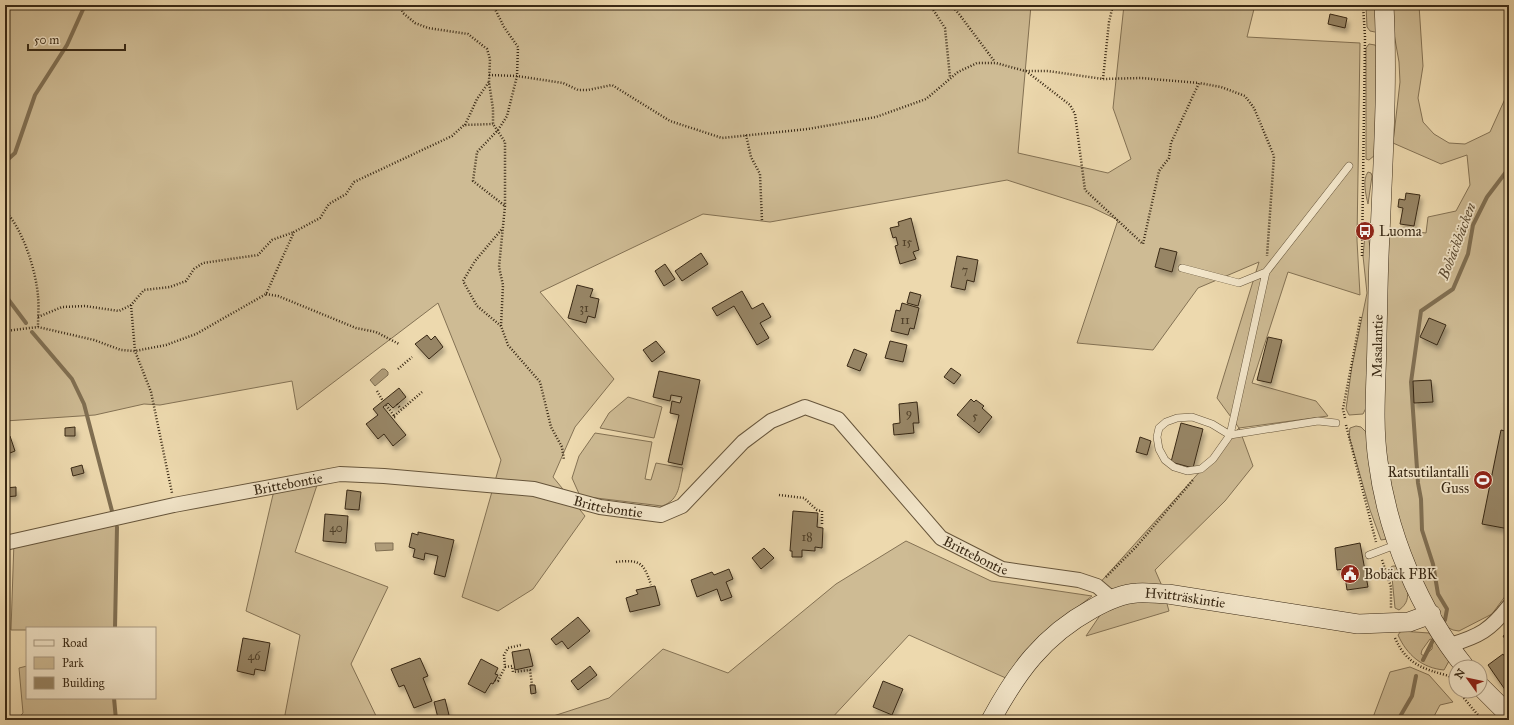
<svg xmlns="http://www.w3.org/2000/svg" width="1514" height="725" viewBox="0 0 1514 725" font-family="'IM FELL Great Primer',serif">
<defs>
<filter id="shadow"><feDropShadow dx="2.5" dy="4.5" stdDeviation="2" flood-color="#0004"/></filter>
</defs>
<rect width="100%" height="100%" fill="#edd9ae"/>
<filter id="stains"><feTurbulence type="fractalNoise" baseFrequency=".005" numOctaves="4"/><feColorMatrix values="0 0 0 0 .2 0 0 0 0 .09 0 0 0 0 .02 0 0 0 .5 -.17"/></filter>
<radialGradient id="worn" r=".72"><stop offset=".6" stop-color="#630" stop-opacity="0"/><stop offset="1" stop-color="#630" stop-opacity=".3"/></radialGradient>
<path fill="#cebb94" stroke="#847254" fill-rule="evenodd" d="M5,5H1031L1018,153L1108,173L1131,159L1113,108L1124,5H1255L1247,37L1360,43L1357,240L1360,295L1288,272L1252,383L1316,401L1328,416L1239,428L1253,466L1225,501L1155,570L1162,586L1169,611L1086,636L1111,599L1097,586L1239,428L1217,398L1259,262L1198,288L1153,350L1077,343L1118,220L1091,207L1007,180L770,222L703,214L540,292L614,379L575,427L553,477L585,516L533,589L498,611L462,597L501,460L438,303L297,410L292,381L160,405L144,404L95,415L5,421Z
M1366,5H1375L1378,29L1375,32L1370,31L1367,27Z
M1389,5H1419L1423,66L1418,98L1423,122L1434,134L1449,143L1465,144L1490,132L1509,90V591L1492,614L1459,631L1453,630L1447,627L1424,589L1402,534L1384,464L1383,395L1388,228L1426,233L1428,217L1456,211L1470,185L1467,155L1441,164L1393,143L1400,82L1399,62Z
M1369,44L1375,45L1378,49L1375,155L1369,160L1366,159V48Z
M1368,172L1371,173L1372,176L1368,204C1366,195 1362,180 1368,172Z
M1365,235H1368L1372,258L1368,404L1363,414L1349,415L1346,409L1352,366L1367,293L1363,256Z
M628,397L662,407L654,438L600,428L609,413Z
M1356,426L1361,427L1366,432L1387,539L1381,540L1370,510L1349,436L1350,428Z
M595,433L652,442L645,479L651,480L656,463L683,468C679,484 680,500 662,506L580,496L572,478L579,456Z
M320,476L295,552L388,587L351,664L378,720H284L300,635L246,611L275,486Z
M106,521L117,527L115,628H27V630H11L14,541Z
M906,541L991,581L1092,596L1058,622L1008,679L909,635L830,720H541L609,698L663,649L728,673L836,584Z
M1393,566H1396C1404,581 1416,598 1399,610L1395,608L1391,567Z
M1401,631L1429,633L1449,661L1444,670C1422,668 1407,655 1398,635ZM1430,639L1433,640L1432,649L1424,656L1421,654L1422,650Z
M27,666V698H114L116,720H16L23,713L19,668Z
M1410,667L1429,675L1453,702L1440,705L1432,720H1372L1390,672Z"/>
<path fill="#b09d7a" stroke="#806f52" d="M382,369H385L388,372V375L375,386L370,380Z
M375,543H393V550L376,551Z"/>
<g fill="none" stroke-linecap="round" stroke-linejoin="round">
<path stroke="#806f52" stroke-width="4" d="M5,162L15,153L35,95L67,45L85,5
M5,295L26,323
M32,332L72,379L84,404L112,511
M1445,620L1447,609L1438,594L1433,564L1422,530L1421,499L1418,483L1411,382L1421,311L1453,289L1468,254L1473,225L1487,197L1509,168
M115,628L117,527
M1423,660L1433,640
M114,698L116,720
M1398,720L1412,696L1416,676"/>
</g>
<path fill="#978565" stroke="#392915" filter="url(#shadow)" d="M1330,14L1347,18L1345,28L1328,24Z
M1406,193L1420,195L1414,226L1400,224L1403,208L1398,207L1399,199L1405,200Z
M911,218L919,250L913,252L916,259L900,264L895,246L898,245L896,237L893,238L890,228L899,226L898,222Z
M1160,248L1177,252L1172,272L1155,267Z
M701,253L708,264L682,281L675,271Z
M957,256L978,260L974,282L967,280L965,290L951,287Z
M665,264L675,279L664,286L655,271Z
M577,285L593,289L590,297L599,299L595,318L588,316L586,323L568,318Z
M742,291L752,309L763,303L771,317L760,323L769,338L757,345L734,306L717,316L712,308Z
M910,292L921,295L918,306L907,303Z
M902,303L919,308L914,329L910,328L908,335L891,331L896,310L900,311Z
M1429,318L1446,325L1437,345L1420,337Z
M427,335L431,340L435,336L443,347L429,359L415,344Z
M1268,337L1282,340L1271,383L1257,380Z
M656,341L665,352L652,362L643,350Z
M890,341L907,345L903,362L885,358Z
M854,349L867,354L860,371L847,366Z
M951,368L961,375L954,384L944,377Z
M659,371L700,380L682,465L668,462L679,415L670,413L672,401L680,403L682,397L671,395L670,401L653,397Z
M1509,379V402L1505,401Z
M1431,380L1433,402L1414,403L1413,381Z
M399,388L406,397L393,408L388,403L383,407L406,435L393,446L384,434L378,439L366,424L378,415L373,409Z
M971,399L974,402L976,400L984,406L982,408L992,417L979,433L957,415Z
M917,402L919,423H913L914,433L894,435L893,424L900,423L899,404Z
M1181,423L1203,429L1193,468L1171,462Z
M75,427V436H65V428Z
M1501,430L1509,432V529L1482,524Z
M10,436L15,451L5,455V438Z
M1140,437L1151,441L1147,455L1136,452Z
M82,465L84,473L73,476L71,468Z
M16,487V496L5,497V488Z
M347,490L361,492L359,510L345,509Z
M793,511L818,513L817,527L823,528L822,548L815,547V551L802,550V557H792V551H790Z
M325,514L348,516L346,543L323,541Z
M418,532L454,540L445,577L434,574L438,556L425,553L424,560L413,557L415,549L409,547L412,533L418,535Z
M1360,543L1368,587L1347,590L1344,569L1337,570L1335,548Z
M764,548L774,558L761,569L752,558Z
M729,569L733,579L726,582L732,597L721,601L717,589L697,597L691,580L712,572L714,575Z
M655,586L660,605L630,612L626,598L638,594L636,590Z
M578,617L590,631L568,649L562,641L556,645L551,639Z
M1509,632V645L1503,636Z
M243,638L270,643L265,671L255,669L254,675L237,671Z
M529,649L533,666L515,670L512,652Z
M1503,654L1509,663V689L1506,691L1488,665Z
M420,658L428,676L423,678L432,701L414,708L404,685L399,687L391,669Z
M481,659L498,668L495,674L498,675L493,684L491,683L485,693L468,684Z
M590,666L597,675L578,690L571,681Z
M883,681L903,689L892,715L873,707Z
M530,685H535L536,693L531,694Z
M445,699L449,715L438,718L434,702Z"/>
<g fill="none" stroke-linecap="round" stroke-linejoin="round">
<defs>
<path id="lane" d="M1182,268L1239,283L1266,272L1349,166
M1266,272L1230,435L1213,459L1201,469L1187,471L1174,467L1165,460L1159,449L1157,437L1159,428L1166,422L1177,418L1192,417L1212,424L1230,435L1318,421L1336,423
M1369,555L1398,544"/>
<g id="street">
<path id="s1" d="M5,543L174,505L340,474L384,476L534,489L600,507L661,515L682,506L743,442L771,421L805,407L838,419L941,538L1002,569L1079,580L1097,586L1111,598"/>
<path d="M1450,645C1480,636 1490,630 1509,606"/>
</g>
<g id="secondary">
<path d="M1384,5C1388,82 1383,158 1380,235C1378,268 1378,301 1377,334C1377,376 1372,419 1378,461C1387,533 1419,610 1465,667"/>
<path d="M1480,686L1509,715"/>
<path id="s2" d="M991,720C1017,672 1043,636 1092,609C1106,601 1121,594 1137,593C1147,592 1158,594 1168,594L1358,624L1409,622L1431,614"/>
</g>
</defs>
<use href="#lane" stroke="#66553b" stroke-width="8"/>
<use href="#street" stroke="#66553b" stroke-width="16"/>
<use href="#secondary" stroke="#392915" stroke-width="20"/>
<path stroke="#392915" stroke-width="2.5" stroke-dasharray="1 2" stroke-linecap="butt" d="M400,5L403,13L415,23L428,28L468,34L487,49L490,59L489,82L493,109V124L505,142V206L499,267L503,285L501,326L508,345L540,382L551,427L562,447L564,460
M493,5L504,27L518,47L517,76L507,116L498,130L477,152L473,181L505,206
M930,5L945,28L950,77
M951,5L959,14L995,62
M1026,71L1070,105L1075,114L1085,190L1143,244L1159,171L1169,158L1171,143L1199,83L1221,87L1245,96L1254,108L1274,156L1267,256
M489,75L517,76L563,83L578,90H588L612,85L670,121L722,138L808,129L876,117L926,99L958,72L977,63H996L1025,71H1048L1103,79L1141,78L1199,83
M1103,79L1109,22L1113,5
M465,125L477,99L489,82
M746,135L751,157L760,174L762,221
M5,211C23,229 36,271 38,296C39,306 38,317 38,327
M1362,256L1365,37L1363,5
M266,294L278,296L356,328L376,332L399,344
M131,305L135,351L151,392L172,493
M38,317L62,307L85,306L119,311L131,305L144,290L170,287L186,281L194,269L203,263L258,255L272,240L294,232
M501,326L477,306L463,281L475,261L502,229
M5,331L38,327L94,340L121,350L135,351L166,345L196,334L266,294L294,232L320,218L329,204L346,194L354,182L452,136L464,125L493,124
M398,369L412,357
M377,391L383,401
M397,404L401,409
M386,405L395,417L393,418
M394,416L422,392
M1345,418L1343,409L1361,315
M1346,425L1376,542
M779,495L804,498L817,510L822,511V524
M1382,560L1391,587V608
M616,562C640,559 644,563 651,585
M1106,577L1136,547L1193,480
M1395,638C1407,665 1424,669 1449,676L1456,687
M505,667L512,666L513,672L530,670L532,685
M495,680L498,681L505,667L504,655L508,648L521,645
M1458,691L1482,720"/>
<use href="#lane" stroke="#f3e6ca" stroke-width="7"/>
<use href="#street" stroke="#f3e6ca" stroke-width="14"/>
<use href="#secondary" stroke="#f3e6ca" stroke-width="19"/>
</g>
<defs>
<symbol id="bus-disc" viewBox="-11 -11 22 22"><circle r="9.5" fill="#8f2418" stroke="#f3e6ca"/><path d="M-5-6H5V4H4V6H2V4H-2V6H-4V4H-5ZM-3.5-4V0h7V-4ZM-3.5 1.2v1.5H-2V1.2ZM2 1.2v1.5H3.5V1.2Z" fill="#fff"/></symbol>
<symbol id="stadium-disc" viewBox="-11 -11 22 22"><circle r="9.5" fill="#8f2418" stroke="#f3e6ca"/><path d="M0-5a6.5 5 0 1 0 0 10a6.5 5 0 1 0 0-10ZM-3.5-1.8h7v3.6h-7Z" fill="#fff"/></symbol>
<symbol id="civic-disc" viewBox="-11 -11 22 22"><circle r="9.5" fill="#8f2418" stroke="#f3e6ca"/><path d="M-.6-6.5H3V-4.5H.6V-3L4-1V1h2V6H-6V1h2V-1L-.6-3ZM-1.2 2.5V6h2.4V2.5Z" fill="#fff"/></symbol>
</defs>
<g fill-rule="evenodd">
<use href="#bus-disc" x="1354" y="220" width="22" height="22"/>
<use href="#stadium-disc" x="1472" y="469" width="22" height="22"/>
<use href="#civic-disc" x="1339" y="563" width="22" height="22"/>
</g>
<g text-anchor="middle" stroke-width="3.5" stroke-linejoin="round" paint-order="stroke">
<g font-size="12" fill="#504029">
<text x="907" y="246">15</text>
<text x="965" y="274">7</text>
<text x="584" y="312">31</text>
<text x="905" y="324">11</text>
<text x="909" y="417">9</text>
<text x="975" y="420">5</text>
<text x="336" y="532">40</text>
<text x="807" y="541">18</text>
<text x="254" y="660">46</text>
</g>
<g font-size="14" fill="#392915" stroke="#f3e6ca" text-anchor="start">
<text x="1379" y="236">Luoma</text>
<text x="1469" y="477" text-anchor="end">Ratsutilantalli<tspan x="1469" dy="16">Guss</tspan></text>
<text x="1364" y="579">Bobäck FBK</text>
</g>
<g font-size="14" fill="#392915" stroke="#f3e6ca">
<text transform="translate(1377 346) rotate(-89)" y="5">Masalantie</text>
<text dy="5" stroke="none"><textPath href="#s1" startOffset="289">Brittebontie</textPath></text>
<text dy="5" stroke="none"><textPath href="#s1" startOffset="613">Brittebontie</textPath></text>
<text dy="5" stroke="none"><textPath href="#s1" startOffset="1081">Brittebontie</textPath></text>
<text dy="5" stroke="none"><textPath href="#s2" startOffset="249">Hvitträskintie</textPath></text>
</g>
<g font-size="15" font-style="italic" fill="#5d4c33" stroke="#f3e6ca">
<text transform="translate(1457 241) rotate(-69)" y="5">Bobäckbäcken</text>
</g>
</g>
<rect width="1514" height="725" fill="none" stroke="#edd9ae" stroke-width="20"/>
<rect x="6" y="6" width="1502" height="713" fill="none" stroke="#392915" stroke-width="2"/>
<rect x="10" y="10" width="1494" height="705" fill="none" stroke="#392915"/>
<rect x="26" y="627" width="130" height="72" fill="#f3e6ca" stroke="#a99a82"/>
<rect x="34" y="640" width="20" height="6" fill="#f3e6ca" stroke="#a99a82"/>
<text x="62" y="647" font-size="12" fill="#392915">Road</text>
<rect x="34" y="657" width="20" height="12" fill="#cebb94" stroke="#a99a82"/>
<text x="62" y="667" font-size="12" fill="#392915">Park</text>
<rect x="34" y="677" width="20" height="12" fill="#978565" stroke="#a99a82"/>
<text x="62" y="687" font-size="12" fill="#392915">Building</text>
<g transform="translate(1468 679) rotate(303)"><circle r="19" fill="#f3e6ca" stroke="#a99a82"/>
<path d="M0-3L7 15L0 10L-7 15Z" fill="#8f2418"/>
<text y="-6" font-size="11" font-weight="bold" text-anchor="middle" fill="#392915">N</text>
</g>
<path d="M28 44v6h97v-6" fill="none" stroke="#392915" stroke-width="2"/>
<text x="34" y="44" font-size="12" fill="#392915" stroke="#f3e6ca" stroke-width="3" paint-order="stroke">50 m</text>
<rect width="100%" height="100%" filter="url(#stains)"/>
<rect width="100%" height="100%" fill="url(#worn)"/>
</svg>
